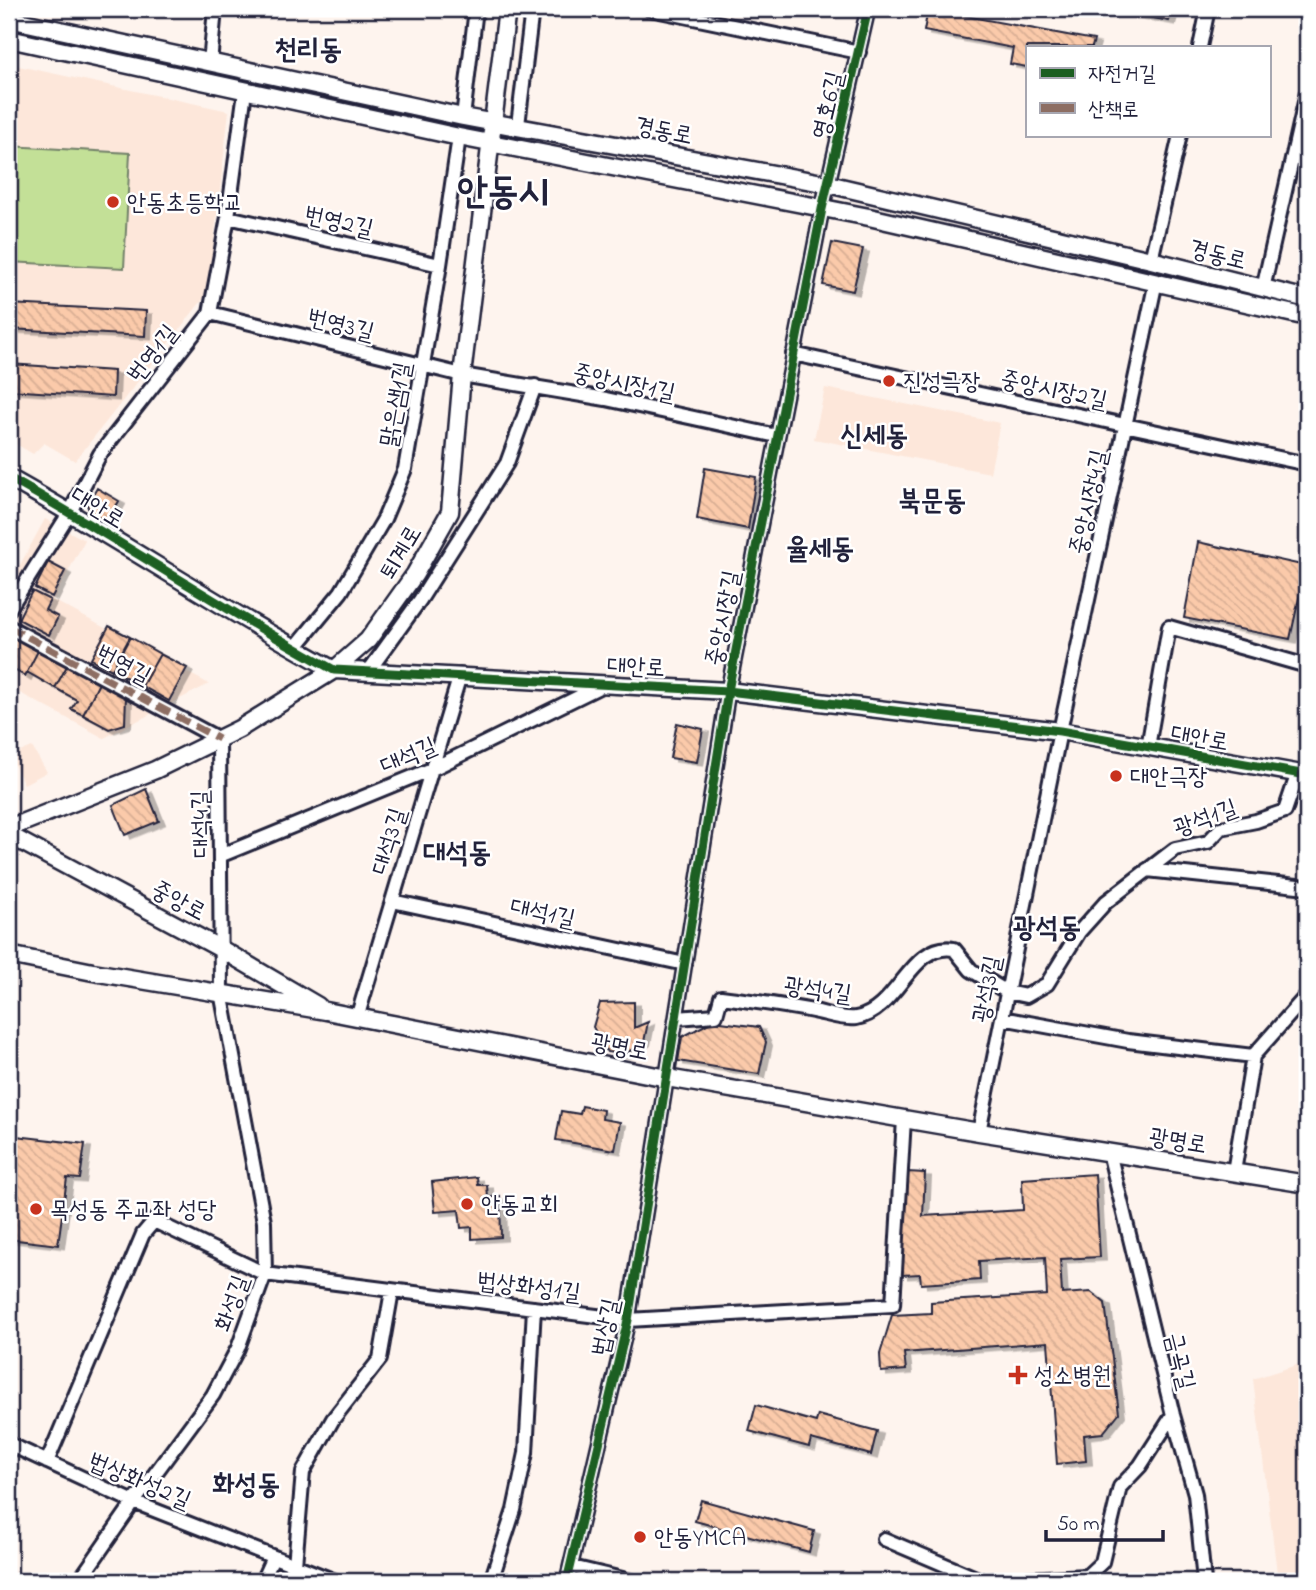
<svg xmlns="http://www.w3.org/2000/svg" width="1316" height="1590" viewBox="0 0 1316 1590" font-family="'Indie Flower','Poor Story',sans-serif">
<defs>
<pattern id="building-back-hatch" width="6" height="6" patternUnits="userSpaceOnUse" patternTransform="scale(1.75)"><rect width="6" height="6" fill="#fbcaaa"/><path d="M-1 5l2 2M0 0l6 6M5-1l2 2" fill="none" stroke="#d7ad93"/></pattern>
<filter id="shadow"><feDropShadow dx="6" dy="3.5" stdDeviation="0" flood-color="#0004"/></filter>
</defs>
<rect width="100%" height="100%" fill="#fef4ee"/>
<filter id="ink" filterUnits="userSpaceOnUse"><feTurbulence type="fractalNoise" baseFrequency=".0143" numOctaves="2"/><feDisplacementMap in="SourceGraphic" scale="14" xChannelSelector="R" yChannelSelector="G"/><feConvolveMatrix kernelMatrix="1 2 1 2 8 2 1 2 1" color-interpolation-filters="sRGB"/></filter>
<g filter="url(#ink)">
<path fill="#fde7da" d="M9,64L229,111L208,293L75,461L44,443L33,454L9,440Z
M825,388L1000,423L990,473L814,439Z
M45,519L85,540L53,600L209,684L104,738L9,687V585Z
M32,747L47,772L24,784L10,756Z
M1303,1363L1307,1372V1581H1278L1253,1379Z"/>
<path fill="#c3e097" stroke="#728169" stroke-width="2" d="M9,146L130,153L124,268L9,262Z"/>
<path fill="url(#building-back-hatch)" stroke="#22223b" stroke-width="2" filter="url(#shadow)" d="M928,9L1094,40L1092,47H1027V67L1010,64L1013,48L924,31Z
M1107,9H1172L1169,21Z
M832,243L863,249L853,291L823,285Z
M9,304L146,311L145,336L9,329Z
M9,364L114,371L113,397L9,390Z
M705,468L756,477L748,529L697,519Z
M97,488L119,501L107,522L90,512L87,505Z
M1198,542L1306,566L1290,639L1184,618Z
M48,562L65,571L52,597L35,588Z
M32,591L50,600L45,610L58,617L49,635L18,619Z
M109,626L130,637L112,670L91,659Z
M9,633L39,649L25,676L9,667Z
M130,637L160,654L142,686L112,670Z
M39,649L68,664L55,688L27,672Z
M160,654L187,668L169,701L142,686Z
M68,664L100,681L83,715L71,709L77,700L55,688Z
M100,681L126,695L125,724L109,729L83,715Z
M677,723L703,729L697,762L670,758Z
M146,789L159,821L125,835L113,805Z
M634,1002V1028L648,1022L644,1042L625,1054L607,1052L593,1027L600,1003Z
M713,1021L759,1027L766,1042L759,1074L678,1061L682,1037Z
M582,1106L603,1110L602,1119L620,1122L615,1150L556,1140L561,1111L580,1114Z
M16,1136L85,1144L80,1179L67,1178L58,1245L9,1239V1140L15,1141Z
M907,1172L925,1173L923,1216L1023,1210L1022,1179L1095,1174L1100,1257L1060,1259L1062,1294L1091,1292L1105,1303L1119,1413L1103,1433L1084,1435L1086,1461L1057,1464L1048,1342L904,1353L906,1370L881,1372L880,1354L892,1315L931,1313V1302L1047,1295L1045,1257L979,1261L980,1280L921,1284L920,1274L902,1275Z
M477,1177L478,1185H487L488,1198L500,1196L501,1237L472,1239V1227L461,1228L459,1210L435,1212L432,1182Z
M756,1405L816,1422L818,1415L877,1431L871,1455L811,1439L809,1447L749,1431Z
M701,1500L814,1531L809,1552L695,1521Z"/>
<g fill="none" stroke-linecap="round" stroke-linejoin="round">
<defs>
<path id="minor" d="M650,9L859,52
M1200,47L1208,9
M210,63L215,9
M463,117L476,9
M518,125L532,9
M228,217L440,265
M1151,260L1180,135
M1263,289L1307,93
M210,313L462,375L606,399L777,436
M793,354L1307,464
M9,609L70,512L100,454L210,313L228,217L245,91
M9,627L219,739L221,992L264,1222L265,1274L238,1348L213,1395L134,1502L79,1581
M294,649L341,592L384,519L405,469L440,265L459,137
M368,672L420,600L507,463L535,386
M1148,747L1169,627L1307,666
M222,855L432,769L605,684
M1147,870L1307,887
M392,901L685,964
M357,1018L460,675
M677,1018L716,1015L721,997C752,1001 782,1005 813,1011C825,1013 843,1020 856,1018C898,1011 911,941 954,949L971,970L1007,992L1026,996L1047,984L1079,932L1106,902L1175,849L1208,842L1221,828L1256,821L1285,811L1298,773
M1002,1018L1128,1041L1253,1056
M979,1132L1060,731L1156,281
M1109,1152L1173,1415L1195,1494L1204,1581
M1234,1172L1253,1056L1307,995
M9,1444L134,1502L335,1581
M47,1462L143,1234L154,1221L265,1274L628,1320L893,1305L904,1119
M884,1539L983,1581
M295,1565L303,1472L333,1419L380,1359L392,1291
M572,1567L631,1581
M262,1581L273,1557
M491,1581L514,1510L526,1453L534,1308
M567,1581L628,1320L728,691L822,209L868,9
M985,1581L1087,1576L1102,1562L1120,1487L1140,1466L1173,1415"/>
<path id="tertiary" d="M9,19L463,117L828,184L1151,260L1307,299
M9,39L459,137L869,217L1307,317
M9,478C119,539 223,610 334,670L728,691L1060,731L1307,775
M9,828L155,770L239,729L334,670L368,640L415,574L450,512L462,375L507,9
M9,835L221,949L318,1006
M9,955L93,972L326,1011L667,1078L979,1132L1307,1184"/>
</defs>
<use href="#minor" stroke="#22223b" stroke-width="18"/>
<use href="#tertiary" stroke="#22223b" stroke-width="21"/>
<use href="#minor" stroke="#fff" stroke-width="12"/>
<use href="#tertiary" stroke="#fff" stroke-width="16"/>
<path stroke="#8d6e63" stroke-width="7" stroke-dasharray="14 7" stroke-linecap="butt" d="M9,627L219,739"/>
<defs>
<path id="cycleway" d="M9,478C119,539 223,610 334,670L728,691L1060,731L1307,775
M567,1581L628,1320L728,691L822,209L868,9"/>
</defs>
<use href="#cycleway" stroke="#fff" stroke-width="13"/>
<use href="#cycleway" stroke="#1b5e20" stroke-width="9"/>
</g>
</g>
<g fill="#c8321e" stroke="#fff" stroke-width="2.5">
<circle cx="113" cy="202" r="7"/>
<circle cx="889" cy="381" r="7"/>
<circle cx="1116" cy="776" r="7"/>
<circle cx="467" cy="1204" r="7"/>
<circle cx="36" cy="1209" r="7"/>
<path d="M1014.5 1364.5h7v7h7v7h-7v7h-7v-7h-7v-7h7z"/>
<circle cx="640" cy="1537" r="7"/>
</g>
<g text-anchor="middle" stroke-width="5" stroke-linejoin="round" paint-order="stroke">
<g font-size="24" fill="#22223b" stroke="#fff">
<text transform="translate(827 105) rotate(-77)" y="8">영호6길</text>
<text transform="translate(664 130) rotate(11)" y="8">경동로</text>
<text transform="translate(339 221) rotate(13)" y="8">번영2길</text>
<text transform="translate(1218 254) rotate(14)" y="8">경동로</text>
<text transform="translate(341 324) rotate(14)" y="8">번영3길</text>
<text transform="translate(152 353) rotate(-52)" y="8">번영1길</text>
<text transform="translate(624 382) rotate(12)" y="8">중앙시장1길</text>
<text transform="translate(1054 389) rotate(12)" y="8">중앙시장2길</text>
<text transform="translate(395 404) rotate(-80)" y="8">맑은샘1길</text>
<text transform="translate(1088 502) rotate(-78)" y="8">중앙시장4길</text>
<text transform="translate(98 507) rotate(31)" y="8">대안로</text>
<text transform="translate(400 552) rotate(-59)" y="8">퇴계로</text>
<text transform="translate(722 618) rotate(-79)" y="8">중앙시장길</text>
<text transform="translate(124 664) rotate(28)" y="8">번영길</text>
<text transform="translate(636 666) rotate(3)" y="8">대안로</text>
<text transform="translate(1200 737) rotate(10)" y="8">대안로</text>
<text transform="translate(408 755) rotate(-23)" y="8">대석길</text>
<text transform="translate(1205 817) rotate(-20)" y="8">광석1길</text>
<text transform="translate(200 824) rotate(-91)" y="8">대석4길</text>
<text transform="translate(388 841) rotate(-73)" y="8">대석3길</text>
<text transform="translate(179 900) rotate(28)" y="8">중앙로</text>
<text transform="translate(543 912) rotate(12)" y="8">대석1길</text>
<text transform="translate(818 989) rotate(8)" y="8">광석4길</text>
<text transform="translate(986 989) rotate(-79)" y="8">광석3길</text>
<text transform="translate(620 1046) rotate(11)" y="8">광명로</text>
<text transform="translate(1178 1140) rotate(9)" y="8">광명로</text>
<text transform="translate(529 1286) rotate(7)" y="8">법상화성1길</text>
<text transform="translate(231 1303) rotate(-70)" y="8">화성길</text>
<text transform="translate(605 1327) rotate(-78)" y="8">법상길</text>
<text transform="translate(1181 1361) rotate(76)" y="8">금곡길</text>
<text transform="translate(140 1480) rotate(23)" y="8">법상화성2길</text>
</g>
<g font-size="24" fill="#22223b" stroke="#fff" text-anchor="start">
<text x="127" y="210">안동초등학교</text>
<text x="903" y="389">진성극장</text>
<text x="1130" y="784">대안극장</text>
<text x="481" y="1212">안동교회</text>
<text x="50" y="1217">목성동 주교좌 성당</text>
<text x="1034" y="1383">성소병원</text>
<text x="654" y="1545">안동YMCA</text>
</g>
<g font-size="28" font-weight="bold" fill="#22223b" stroke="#fff">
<text x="308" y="58">천리동</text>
<text x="874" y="444">신세동</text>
<text x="932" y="509">북문동</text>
<text x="820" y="557">율세동</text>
<text x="457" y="861">대석동</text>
<text x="1047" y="936">광석동</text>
<text x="246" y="1493">화성동</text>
</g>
<g font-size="38" font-weight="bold" fill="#22223b" stroke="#fff">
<text x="503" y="203">안동시</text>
</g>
</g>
<rect width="1316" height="1590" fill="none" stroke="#fff" stroke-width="35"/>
<rect x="18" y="18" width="1281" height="1555" fill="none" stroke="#22223b" stroke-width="2.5" filter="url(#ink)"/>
<rect x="1026" y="46" width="245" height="91" fill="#ffffff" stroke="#a7a7b1" stroke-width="2"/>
<rect x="1040" y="68" width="35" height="10" fill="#1b5e20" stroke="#a7a7b1" stroke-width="2"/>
<text x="1088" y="80" font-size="21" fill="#22223b">자전거길</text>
<rect x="1040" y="103" width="35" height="10" fill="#8d6e63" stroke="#a7a7b1" stroke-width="2"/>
<text x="1088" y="116" font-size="21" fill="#22223b">산책로</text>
<path d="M1046 1530v10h117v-10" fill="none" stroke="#22223b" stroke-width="3.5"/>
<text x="1057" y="1530" font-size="21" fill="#22223b" stroke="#ffffff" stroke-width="5" paint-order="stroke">50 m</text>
</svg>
